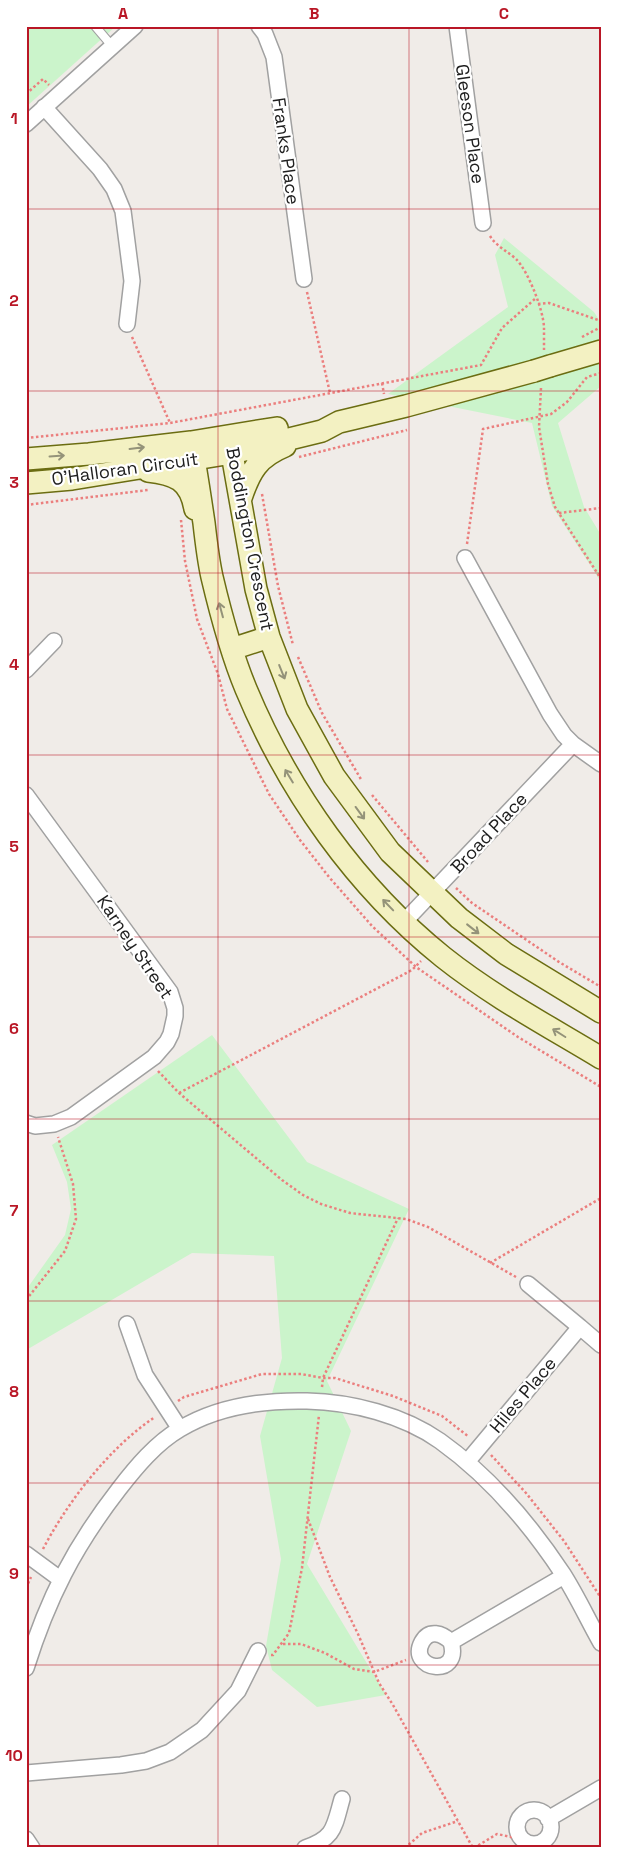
<svg xmlns="http://www.w3.org/2000/svg" width="627" height="1874" viewBox="0 0 627 1874" font-family="'Space Grotesk',sans-serif">
<rect width="100%" height="100%" fill="#f0ece8"/>
<path fill="#cbf4cb" d="M26,26H116L26,107Z
M504,238L594,312L601,323V386L558,423L584,507L601,535V582L552,506L532,423L388,394L508,307L495,255Z
M212,1035L307,1162L409,1209L327,1381L351,1431L307,1564L386,1695L317,1707L272,1670L266,1646L281,1559L260,1436L282,1358L274,1256L192,1253L28,1349L26,1348V1290L65,1235L71,1209L67,1182L52,1145Z"/>
<g fill="none" stroke-linecap="round" stroke-linejoin="round">
<defs>
<path id="lane" d="M95,26L112,46"/>
<path id="street" d="M259,26L265,34L274,57L304,279
M457,26L483,223
M44,107L100,169L114,189L123,211L132,281L127,324
M26,124L135,26
M465,558L550,714L564,735L573,744
M26,670L54,641
M26,795L170,992L175,1008V1016L171,1034L167,1042L154,1057L71,1117L54,1124L35,1126L26,1123
M404,922L573,744L601,764
M528,1284L580,1327
M127,1324L145,1375L180,1429
M467,1462L580,1327L601,1345
M26,1554L60,1579
M451,1642C442,1633 429,1629 422,1642C407,1670 462,1679 451,1642L564,1576
M26,1668C48,1598 74,1547 119,1489C136,1467 156,1443 180,1429C218,1406 264,1400 307,1401C352,1402 403,1415 440,1441C489,1476 530,1524 563,1574C577,1596 588,1620 601,1643
M26,1773L121,1765L146,1761L170,1752L202,1730L238,1691L258,1651
M517 1827a17 17 0 1 1 34 0a17 17 0 1 1-34 0Z
M548,1819L601,1788
M26,1839L32,1848
M305,1848C335,1838 334,1827 342,1799"/>
<path id="secondary" d="M550,366L601,351
M229,437L256,589L269,637L297,709L334,776L390,852L459,918L506,954L601,1012
M191,442C196,469 200,496 204,523C206,541 208,559 212,577C221,615 231,653 246,689C289,792 356,887 443,957C492,996 548,1026 601,1058
M26,459L89,454L191,442L277,428
M148,471C175,474 190,480 195,509
M26,483L72,479L232,453L322,431L339,422L406,406L534,371
M241,498C250,471 258,457 285,446
M232,649L269,637"/>
</defs>
<use href="#lane" stroke="#a1a1a1" stroke-width="10"/>
<use href="#street" stroke="#a1a1a1" stroke-width="18"/>
<use href="#secondary" stroke="#6b6d12" stroke-width="24"/>
<path stroke="#eb7f7e" stroke-width="2.5" stroke-dasharray="2.5 2.5" stroke-linecap="butt" d="M26,94L43,79L49,85
M490,236C496,246 507,251 516,259C528,271 543,309 544,327C544,334 544,342 544,350
M307,292L330,393
M538,304L549,303L601,321
M132,337L170,423
M582,337L601,327
M382,383L384,394
M541,388L539,427L548,484L555,507L601,579
M26,438L170,423L481,365L502,328L536,298
M299,457L407,430
M262,494L278,586L293,645
M26,505L148,490
M559,513L601,508
M181,520L185,561L197,619L218,674L227,709L269,794L300,840L329,877L372,926L416,967L518,1037L601,1087
M467,544L483,429L551,414L567,402L587,377L601,373
M298,657L322,713L362,781
M372,795L428,862
M456,888L472,903L559,962L601,987
M158,1071L179,1093L282,1180L303,1195L321,1204L350,1213L406,1219L428,1227L516,1277
M179,1093L412,970L421,961
M490,1263L601,1198
M26,1300L65,1251L76,1219L73,1184L58,1137
M322,1387L323,1378L398,1218
M178,1401L184,1397L262,1374H301L323,1378H335L393,1396L442,1416L469,1437
M491,1455L526,1493L564,1541L601,1598
M308,1519L330,1577L358,1634L379,1683L393,1705L473,1848
M43,1549C68,1501 110,1447 155,1417
M26,1588L31,1577
M283,1644H301L325,1653L354,1669L374,1672L406,1660
M271,1655H273L289,1633L302,1568L319,1415
M405,1848L422,1833L458,1821
M474,1848L497,1834L521,1839"/>
<use href="#lane" stroke="#fff" stroke-width="8"/>
<use href="#street" stroke="#fff" stroke-width="15"/>
<use href="#secondary" stroke="#f3f1c2" stroke-width="21"/>
<defs>
<path id="secondary-bridge" d="M534,371L550,366"/>
</defs>
<use href="#secondary-bridge" stroke="#6b6d12" stroke-width="24" stroke-linecap="butt"/>
<use href="#secondary-bridge" stroke="#f3f1c2" stroke-width="21"/>
</g>
<defs><path id="oneway-shaft" d="M-6 0H5M1.5-3L5.5 0L1.5 3" fill="none" stroke-width="1.6" stroke-linecap="round" stroke-linejoin="round" transform="scale(1.25)"/></defs>
<g stroke="#949379">
<use href="#oneway-shaft" transform="translate(137 448) rotate(-7)"/>
<use href="#oneway-shaft" transform="translate(57 456) rotate(-4)"/>
<use href="#oneway-shaft" transform="translate(221 610) rotate(-105)"/>
<use href="#oneway-shaft" transform="translate(282 672) rotate(68)"/>
<use href="#oneway-shaft" transform="translate(289 776) rotate(-121)"/>
<use href="#oneway-shaft" transform="translate(360 813) rotate(54)"/>
<use href="#oneway-shaft" transform="translate(388 905) rotate(-134)"/>
<use href="#oneway-shaft" transform="translate(473 929) rotate(38)"/>
<use href="#oneway-shaft" transform="translate(559 1033) rotate(-148)"/>
</g>
<path fill="none" stroke="#b91726" stroke-width="1" stroke-opacity="0.55" d="M218,26V1848M409,26V1848M26,209H601M26,391H601M26,573H601M26,755H601M26,937H601M26,1119H601M26,1301H601M26,1483H601M26,1665H601"/>
<g text-anchor="middle" stroke-width="4.5" stroke-linejoin="round" paint-order="stroke">
<g font-size="18" fill="#202020" stroke="#fff">
<text transform="translate(470 124) rotate(82)" y="6">Gleeson Place</text>
<text transform="translate(286 151) rotate(82)" y="6">Franks Place</text>
<text transform="translate(125 469) rotate(-8)" y="6">O'Halloran Circuit</text>
<text transform="translate(250 539) rotate(79)" y="6">Boddington Crescent</text>
<text transform="translate(489 833) rotate(-47)" y="6">Broad Place</text>
<text transform="translate(135 947) rotate(56)" y="6">Karney Street</text>
<text transform="translate(523 1395) rotate(-50)" y="6">Hiles Place</text>
</g>
</g>
<rect width="627" height="1874" fill="none" stroke="#ffffff" stroke-width="55"/>
<rect x="28" y="28" width="572" height="1818" fill="none" stroke="#b91726" stroke-width="2"/>
<g font-size="16" text-anchor="middle" font-weight="bold" fill="#b91726">
<text x="123" y="19">A</text>
<text x="314" y="19">B</text>
<text x="504" y="19">C</text>
<text x="14" y="124">1</text>
<text x="14" y="306">2</text>
<text x="14" y="488">3</text>
<text x="14" y="670">4</text>
<text x="14" y="852">5</text>
<text x="14" y="1034">6</text>
<text x="14" y="1216">7</text>
<text x="14" y="1397">8</text>
<text x="14" y="1579">9</text>
<text x="14" y="1761">10</text>
</g>
</svg>
